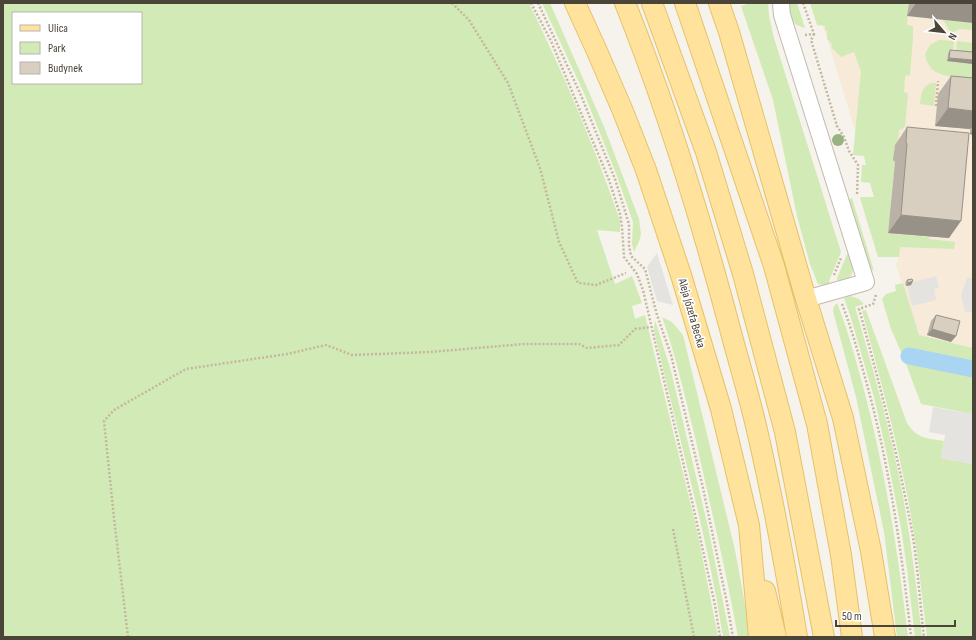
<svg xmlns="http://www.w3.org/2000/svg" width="976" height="640" viewBox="0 0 976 640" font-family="'Sofia Sans Condensed',sans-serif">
<rect width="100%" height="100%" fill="#f6f3ec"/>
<path fill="#f7ead8" d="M816,3H973V348L919,335L896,265L899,257L888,233L894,175L863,156Z"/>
<path fill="#d2eab5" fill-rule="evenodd" d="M3,3H529C563,73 595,147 620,221V232L597,230L615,284L632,276L642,303L632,306L635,319L645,315L698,535L718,637H3ZM13,13H141V83H13Z
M542,3H550L605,129L639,219L641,234L640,239L634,252L632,244L633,222L617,176L584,93Z
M751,3H768L769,16L774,38L841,252L829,281L830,284L826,286L818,284L810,264L797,216L773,100L741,6Z
M788,3H797L805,28C790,24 789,17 788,3Z
M810,3H909L907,25L913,26V36L910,75L905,76L904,92L907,93L908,95L905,126L902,129L899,130L898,142L896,143C894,148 893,157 895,162L888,233L929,237V239L955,242L954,249L900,247L899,257H878L860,198L861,197H874L870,183L861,182L862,165H866L864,156L853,155L861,72L854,52L841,57L831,47L832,44L827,39V31L825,30V26L817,25Z
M943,20L973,23V30L960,29L951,33Z
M939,40L954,41L953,51H948L947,61L973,64V78C952,75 929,80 925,54L930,45Z
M957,41L973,43L972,53L956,51Z
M931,83H936L934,106L920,104C921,95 921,87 931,83Z
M852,198L874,271L868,267L847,200Z
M848,252C853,269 858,276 839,283L837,278Z
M903,283L919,335L973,348V414L921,404L905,361L891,329L882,299L886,294L896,291L895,285Z
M850,296L859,299L864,304L855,307C873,369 891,432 903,496C911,542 917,590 922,637H915L907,569L901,528L887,455L874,397L850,315L844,298Z
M837,303C848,330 855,358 863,386C885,469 898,552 908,637H897L884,532L856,397L833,311L834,306Z
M866,310L907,423C917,439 927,438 944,441L941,458L973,464V637H927C921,587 916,538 906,489C894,429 878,370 862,311Z
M662,317L672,322L683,335L735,550L751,637H738C726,570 710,504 695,437C685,397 676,356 662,317Z
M655,320L671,371L708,527L730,637H723C707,533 677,432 654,330Z"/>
<path fill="#e5e3e0" d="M657,253L673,305L657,301L647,267Z
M936,276L939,287L934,289L936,300L912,306L907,286L911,285L910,283Z
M967,278H973V312H965L961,295Z
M933,407L973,414V464L941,458L945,435L929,432Z"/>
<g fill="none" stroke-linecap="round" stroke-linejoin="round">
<path stroke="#a9d4f2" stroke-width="17" d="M909,356L973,369"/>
<defs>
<path id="minor" d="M781,3L782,15L866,282L806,299"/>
<path id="major" d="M575,3L596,49L622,109L646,170L681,275L721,409L749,525L759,637
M625,3C669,113 703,226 733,340C742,373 752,406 759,439C774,504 786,571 797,637
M652,3L706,152L743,274L785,432L824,637
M685,3L774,266L817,424L841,555L852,637
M719,3L729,32L806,299L843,418L871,551L885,637
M765,591L776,637"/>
</defs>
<use href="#minor" stroke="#c2bbae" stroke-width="18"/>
<use href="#major" stroke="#e6c16a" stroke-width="22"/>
<path stroke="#c4b79f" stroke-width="2.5" stroke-dasharray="2 2" stroke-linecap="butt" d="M452,3L469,20L508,83L540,168L559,242L578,283L596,285L626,273
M531,3L551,41L609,180L620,214L622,227L624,257L637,274L643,290L690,492L715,605L720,637
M538,3L580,93L615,179L629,224V245L631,256L645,269L657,315L671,355L703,488L727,603L733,637
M803,3L814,34L805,35
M814,34L811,40L837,126L844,137L849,151L858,165L857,196
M936,106L938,81
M834,275L841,258
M876,295L873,304L859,309C880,384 899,460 913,537C918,570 920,604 924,637
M842,304C853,332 860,360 868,388C890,470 902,553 911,637
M673,529L694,637
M128,637L114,518L104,421L114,410L186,369L287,354L326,345L352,355L430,352L524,344H579L587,348L619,345L635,329L651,327"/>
<use href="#minor" stroke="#fff" stroke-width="16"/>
<use href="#major" stroke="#ffe39c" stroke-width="20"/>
</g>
<circle fill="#97b381" cx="838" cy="140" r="6"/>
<path fill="#bab2a6" d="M909,3H973L907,16Z
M950,50L973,52V64L947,61L948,53Z
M951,76L973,78V135L970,134V129L935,126L938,94Z
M907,127L949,238L888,233L895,162L893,160L895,145Z
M907,280L911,285L906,286L905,283Z
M936,315L956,336L951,342L927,335L931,321Z"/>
<path fill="#979187" d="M916,3H967L973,4V23L907,16Z
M949,58L973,60V64L947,61Z
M948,108L973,111V126L970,129L935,126Z
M973,130V135L970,134Z
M901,215L961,221L949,238L888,233Z
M913,281L911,285L906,286L908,283Z
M932,329L956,336L951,342L927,335Z"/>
<path fill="#d8cfc1" stroke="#979187" d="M950,50L973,52V60L949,58Z
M951,76L973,78V111L948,108Z
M907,127L969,133L961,221L901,215L907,144L906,142Z
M912,279L913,281L908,283L907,280Z
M936,315L960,321L956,336L932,329Z"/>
<g text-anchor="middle" stroke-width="3.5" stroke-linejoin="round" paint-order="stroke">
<g font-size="12" fill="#4b4439" stroke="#fff">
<text transform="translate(692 313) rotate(74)" y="4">Aleja Józefa Becka</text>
</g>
</g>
<rect width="976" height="640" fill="none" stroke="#4b4439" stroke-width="8"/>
<rect x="12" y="12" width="130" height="72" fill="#ffffff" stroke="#b7b4b0"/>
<rect x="20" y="25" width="20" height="6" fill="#ffe39c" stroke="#b7b4b0"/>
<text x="48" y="32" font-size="12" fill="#4b4439">Ulica</text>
<rect x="20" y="42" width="20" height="12" fill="#d2eab5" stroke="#b7b4b0"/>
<text x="48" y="52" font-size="12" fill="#4b4439">Park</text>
<rect x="20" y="62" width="20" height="12" fill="#d8cfc1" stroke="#b7b4b0"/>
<text x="48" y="72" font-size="12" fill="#4b4439">Budynek</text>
<g transform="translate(944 32) rotate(118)" stroke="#ffffff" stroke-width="3" paint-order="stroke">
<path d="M0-3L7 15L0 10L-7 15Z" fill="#4b4439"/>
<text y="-6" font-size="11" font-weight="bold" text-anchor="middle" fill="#4b4439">N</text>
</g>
<path d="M836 620v6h119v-6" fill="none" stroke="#4b4439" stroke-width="2"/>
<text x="842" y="620" font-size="12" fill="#4b4439" stroke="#ffffff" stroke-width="3" paint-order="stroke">50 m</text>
</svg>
